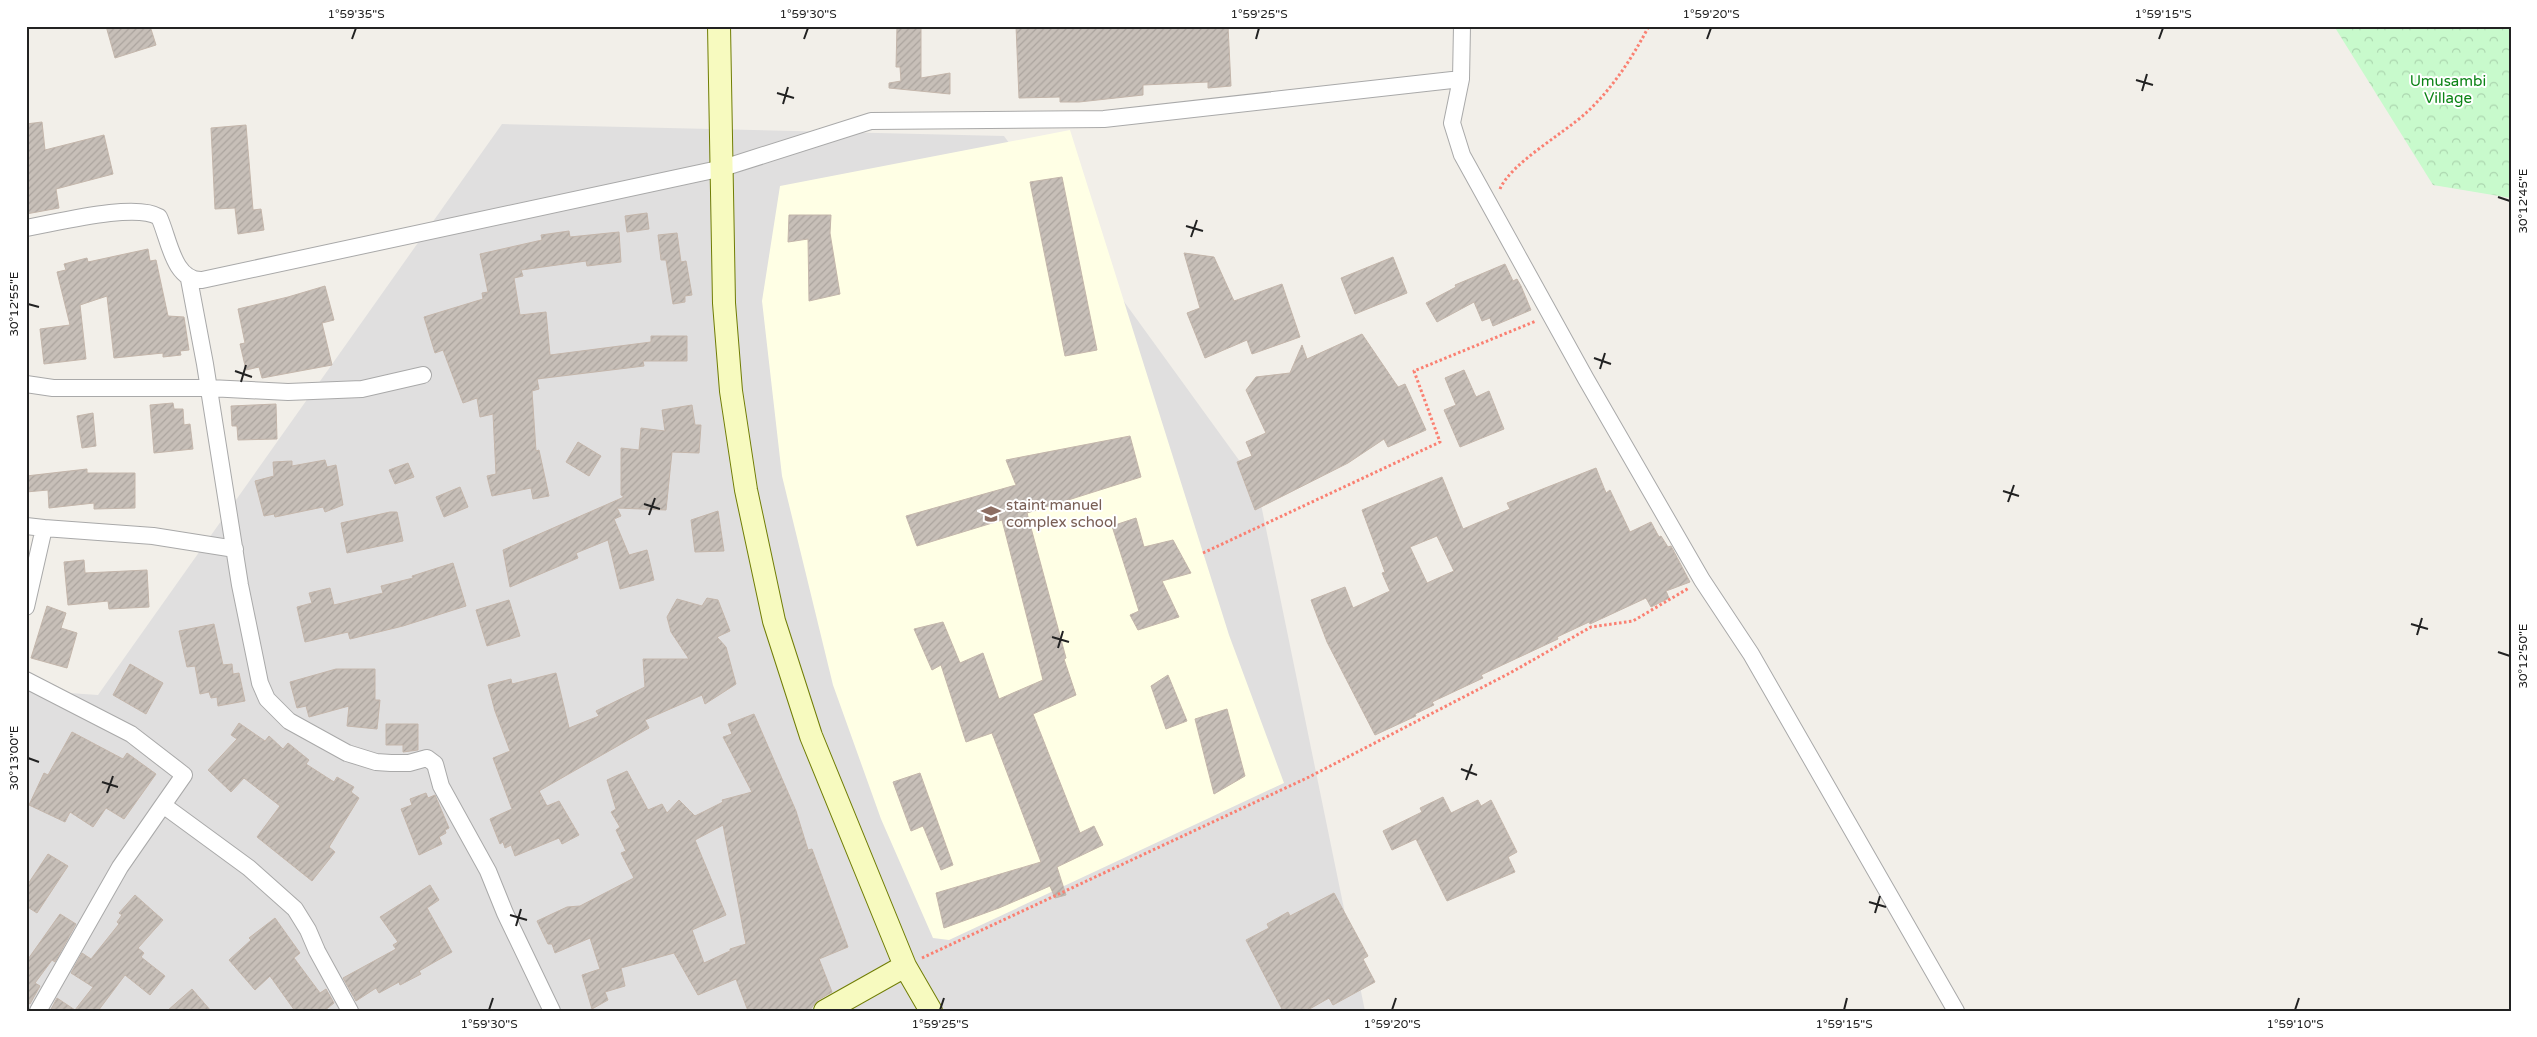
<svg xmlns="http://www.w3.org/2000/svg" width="2537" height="1037" viewBox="0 0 2537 1037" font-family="'Varela Round',sans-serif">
<defs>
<pattern id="park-crowns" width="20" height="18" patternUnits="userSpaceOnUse" patternTransform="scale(1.25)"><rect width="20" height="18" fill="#c8facc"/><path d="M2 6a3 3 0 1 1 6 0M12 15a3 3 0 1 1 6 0" fill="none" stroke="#acd6af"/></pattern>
<pattern id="building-hatch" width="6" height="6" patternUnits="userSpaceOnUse" patternTransform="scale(1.25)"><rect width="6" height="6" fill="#c7bfb8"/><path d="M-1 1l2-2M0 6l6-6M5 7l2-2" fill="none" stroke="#aba49e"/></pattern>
</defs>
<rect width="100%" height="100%" fill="#f2efe9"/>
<path fill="#e0dfdf" d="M502,124L1004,136L1257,485L1365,1011H26V690L98,695Z"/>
<path fill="#ffffe5" d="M1070,130L1229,635L1284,783L949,940L933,938L881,819L833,685L782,476L762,301L780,186Z"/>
<path fill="url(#park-crowns)" d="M2334,26H2511V198L2433,185Z"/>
<path fill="url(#building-hatch)" stroke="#c4b6ab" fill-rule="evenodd" d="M106,26H150L156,45L115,58Z
M897,26H921V78L950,73V94L889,88V83L901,81L900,67H896Z
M1016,26H1228L1231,86L1208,88V82L1143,85V95L1079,102H1060V97L1019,98Z
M42,122L45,150L104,135L113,174L56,189L59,208L26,214V124Z
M246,125L253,210L261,209L264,230L238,234L235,208L215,209L211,128Z
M1062,177L1097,350L1065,356L1030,182Z
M647,213L649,229L627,232L625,216Z
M789,215H831L830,233L840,294L809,301L808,239L788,242Z
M569,231L570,237L619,232L621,262L587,266L586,261L521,270L523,276L514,278L520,315L546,312L550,355L651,342V336H687V361H643L644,366L537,379L539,389L532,391L536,451L539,450L549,496L533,499L531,488L492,496L487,476L496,474L493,414L480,417L477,398L463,403L443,350L435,353L424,317L483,299L482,293L488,292L480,254L542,240L541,235Z
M677,233L681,262L686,261L692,295L685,296V302L673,304L666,260H661L658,235Z
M148,249L150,261L156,260L168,316L184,317L189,350L180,351L181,355L163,357V353L114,358L107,296L80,305L86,359L44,364L40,329L70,325L57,272L66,270L64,264L87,258L88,262Z
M1184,253L1214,257L1234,301L1282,284L1300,337L1252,354L1247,340L1205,358L1187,313L1200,308Z
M1393,257L1407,293L1355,314L1341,278Z
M1505,264L1513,281L1517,279L1521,286L1531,310L1493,326L1490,318L1482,321L1474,302L1437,322L1426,303L1456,287L1455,285Z
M325,286L334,320L322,323L332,365L262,378L259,367L246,370L240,344L245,343L238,309L288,297Z
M1362,334L1398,387L1405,384L1426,430L1388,447L1384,439L1348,463L1255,510L1237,462L1252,456L1246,442L1266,433L1246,390L1256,377L1290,373L1302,345L1307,359Z
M1464,370L1476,397L1489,391L1504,429L1460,447L1444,410L1456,405L1445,378Z
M173,403L174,409H183L184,425L190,424L193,449L154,453L150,405Z
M276,404L277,439L238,440L237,426H232L231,406Z
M692,405L695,425H701L699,453L672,452L666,510L617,508L621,516L614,519L629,555L647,550L654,580L620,589L608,540L576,553L578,558L510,587L503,550L624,497L621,495V448L639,450L641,428L665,431L662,410Z
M93,413L96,446L82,448L77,416Z
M1130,436L1141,477L1027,513L1066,658L1064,659L1076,695L1033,714L1080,833L1094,826L1103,845L1057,867L1066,895L1055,898L1050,886L999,908L944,928L936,893L1041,862L992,733L966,742L941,665L932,670L914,629L943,622L960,663L983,653L999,699L1043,680L1002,520L917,546L906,516L1016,485L1006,460Z
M578,442L601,456L589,476L566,462Z
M325,460L327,467L336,465L343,505L325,512L323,507L275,517L274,514L264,516L255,481L274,476L273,462L292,461V466Z
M408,463L414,477L395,484L389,470Z
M1596,468L1606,493L1610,490L1630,532L1651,522L1659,537L1661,536L1668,547L1671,546L1690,582L1666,591L1669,598L1651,607L1646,598L1590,624L1589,622L1557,637L1558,639L1481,675L1483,678L1432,702L1434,705L1415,714L1416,716L1375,735L1327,642L1311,600L1345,587L1353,608L1390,591L1382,573L1385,572L1362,510L1442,477L1463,529L1510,509L1507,503ZM1437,536L1454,571L1427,583L1410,547Z
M87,469V473H135V508L94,509V503L49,508L48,490L26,492V476Z
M460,487L468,507L444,517L436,497Z
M718,511L724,551L695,552L691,520Z
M390,512H397L403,541L347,553L341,523Z
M1136,518L1144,547L1173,540L1191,573L1162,581L1179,617L1138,630L1130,615L1139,611L1112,526Z
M84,560L85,573L147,570L149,607L109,609L108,601L68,605L64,562Z
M453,563L466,606L403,626L350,639L348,632L305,642L297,607L312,603L309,593L330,588L334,605L383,593L381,586L413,578L412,576Z
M707,598L718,600L730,631L717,637L726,647L736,684L705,704L702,695L645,720L649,728L539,791L547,806L559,801L579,835L562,844L559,838L515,856L511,845L505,848L503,842L500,844L490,819L512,809L493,758L510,751L495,711L488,685L511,679L512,684L556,673L569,728L599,716L596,711L645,687L643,659H689L671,632L667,617L677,599L702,606Z
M509,600L520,636L487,646L476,610Z
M47,606L66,613L61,628L77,633L67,668L31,658Z
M214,624L223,665L232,664L233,674L239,673L245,701L218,706L217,697L211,698L209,692L200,694L195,666L187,667L179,631Z
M130,664L163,683L146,714L113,695Z
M336,669H375V700H380L377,729L347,726L349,706L309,717L306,706L297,708L290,682Z
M1168,675L1187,721L1166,729L1151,686Z
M1227,709L1245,776L1214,794L1195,719Z
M754,714L796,811L808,850L812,849L848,947L819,959L832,992L818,1000L809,1011H748L736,979L698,995L674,953L621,968L625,986L605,992L608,1000L592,1009L582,975L600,969L590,938L555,953L552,944H548L537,921L567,907L580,906L634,878L621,853L626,851L616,830L620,827L611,812L616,809L607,780L627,771L648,810L662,804L667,813L679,800L695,816L723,802L722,800L752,792L723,737L732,734L728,724ZM723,825L746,944L730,949V951L704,963L692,930L726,915L695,840Z
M239,723L265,741L269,736L283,749L288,743L309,760L306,764L334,782L337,777L354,787L351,792L359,798L329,847L335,852L312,881L257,837L280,806L244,778L231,792L208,770L237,739L231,735Z
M386,724H418V750L403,752V745H386Z
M72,732L123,759L127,753L156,774L124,819L106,808L93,827L70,812L65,822L29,805L44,773L48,775Z
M920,773L953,865L941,870L923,826L911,831L893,782Z
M426,793L428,798L435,795L449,828L445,830L446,833L439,837L442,844L419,855L401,809L412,805L410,799Z
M1443,797L1451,813L1478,800L1481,806L1491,800L1517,852L1508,857L1515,872L1447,901L1416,839L1392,850L1383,831L1422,812L1420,808Z
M48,854L68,866L37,913L26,906V887Z
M430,885L439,900L427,908L452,952L419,971L421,974L400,985L399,982L379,993L376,988L356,1001L343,978L396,949L393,945L398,942L380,917Z
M1334,893L1368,956L1363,959L1375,982L1333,1005L1329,998L1306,1011H1283L1246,940L1269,928L1267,924L1288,912L1290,916Z
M135,895L163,920L138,948L144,953L141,957L165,976L150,995L125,975L98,1011H50L57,998L75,1010L93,987L71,973L82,953L91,959L119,924L117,922L122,915L119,913Z
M60,914L76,924L55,962L52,960L35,983L40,986L30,1004L26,1001V962Z
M275,918L300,953L294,958L320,993L326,989L334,1003L324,1011H295L270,976L255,990L229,960L251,940L249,938Z
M192,989L211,1011H167Z"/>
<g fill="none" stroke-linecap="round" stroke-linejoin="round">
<defs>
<path id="street" d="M1462,26L1461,79L1452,123L1462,155L1586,379L1702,580L1751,654L1956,1011
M26,228C56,223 135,202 159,217C169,238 173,281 202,280L723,168L871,121L1104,119L1461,79
M189,279L205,364L240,585L260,683L267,699L289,721L347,753L376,762L391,763H409L427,758L435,764L441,786L488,871L505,913L552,1011
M26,384L53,388H209L288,392L362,389L423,375
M26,526L44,528L26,607
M44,528L153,536L235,549
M26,680L131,734L184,775L163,805L249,868L295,909L308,930L317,951L350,1011
M38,1011L120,867L163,805"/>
<path id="secondary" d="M719,26L724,303L731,391L746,490L774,621L811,736L905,966L931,1011
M825,1011L905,966"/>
</defs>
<use href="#street" stroke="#a9a9a9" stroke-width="18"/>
<use href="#secondary" stroke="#707d05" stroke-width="24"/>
<path stroke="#fa8072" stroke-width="3" stroke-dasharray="2.5 2.5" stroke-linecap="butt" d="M1500,189C1511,163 1563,134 1586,113C1613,88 1632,58 1649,26
M1203,553L1440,442L1414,371L1536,321
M922,958L1309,777L1510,673L1591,627L1633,621L1689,588"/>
<use href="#street" stroke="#fff" stroke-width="16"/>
<use href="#secondary" stroke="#f7fabf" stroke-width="22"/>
</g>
<path fill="none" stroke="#222" stroke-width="2" d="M352,39L356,28M804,39L808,28M1256,39L1259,28M1707,39L1711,28M2159,39L2163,28M2136,80L2153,85M2142,91L2147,74M777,93L794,98M783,104L788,87M2498,197L2510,201M1186,226L1203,231M1191,237L1197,220M28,304L39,307M1594,358L1611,364M1600,369L1605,353M235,371L252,377M241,382L246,365M2003,491L2019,496M2008,502L2014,485M644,504L660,509M649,515L655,498M2411,624L2428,629M2417,635L2422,618M1052,637L1069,642M1058,648L1063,631M2498,652L2510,656M28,758L39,762M1461,769L1477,775M1466,780L1472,764M102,782L118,787M107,793L113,776M1869,902L1886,907M1875,913L1880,896M510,915L527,920M516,926L521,909M489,1010L493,998M940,1010L944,998M1392,1010L1396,998M1844,1010L1847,998M2295,1010L2299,998"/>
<defs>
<symbol id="school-bare" viewBox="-9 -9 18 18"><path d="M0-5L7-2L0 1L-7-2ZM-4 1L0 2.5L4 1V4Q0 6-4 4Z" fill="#8d6e63" stroke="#fff" stroke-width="2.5" paint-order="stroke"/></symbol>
</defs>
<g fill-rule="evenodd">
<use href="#school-bare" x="977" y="500" width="28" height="28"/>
</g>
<g text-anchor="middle" stroke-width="4" stroke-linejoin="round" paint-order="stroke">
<g font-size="15" fill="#0c8416" stroke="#fff">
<text x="2448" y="86">Umusambi<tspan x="2448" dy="17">Village</tspan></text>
</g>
<g font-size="15" fill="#785e54" stroke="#fff" text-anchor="start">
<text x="1006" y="510">staint manuel<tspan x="1006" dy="17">complex school</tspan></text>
</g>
</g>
<rect width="2537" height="1037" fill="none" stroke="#ffffff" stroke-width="55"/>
<rect x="28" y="28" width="2482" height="982" fill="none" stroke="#222" stroke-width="2"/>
<g font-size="12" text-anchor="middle" fill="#222">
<text x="356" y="18">1°59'35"S</text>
<text x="808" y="18">1°59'30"S</text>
<text x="1259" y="18">1°59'25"S</text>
<text x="1711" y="18">1°59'20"S</text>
<text x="2163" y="18">1°59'15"S</text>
<text transform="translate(2523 201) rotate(-90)" y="4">30°12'45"E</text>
<text transform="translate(14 304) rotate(-90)" y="4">30°12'55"E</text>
<text transform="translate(2523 656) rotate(-90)" y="4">30°12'50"E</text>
<text transform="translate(14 758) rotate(-90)" y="4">30°13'00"E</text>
<text x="489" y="1028">1°59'30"S</text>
<text x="940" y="1028">1°59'25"S</text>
<text x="1392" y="1028">1°59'20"S</text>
<text x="1844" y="1028">1°59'15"S</text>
<text x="2295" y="1028">1°59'10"S</text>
</g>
</svg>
